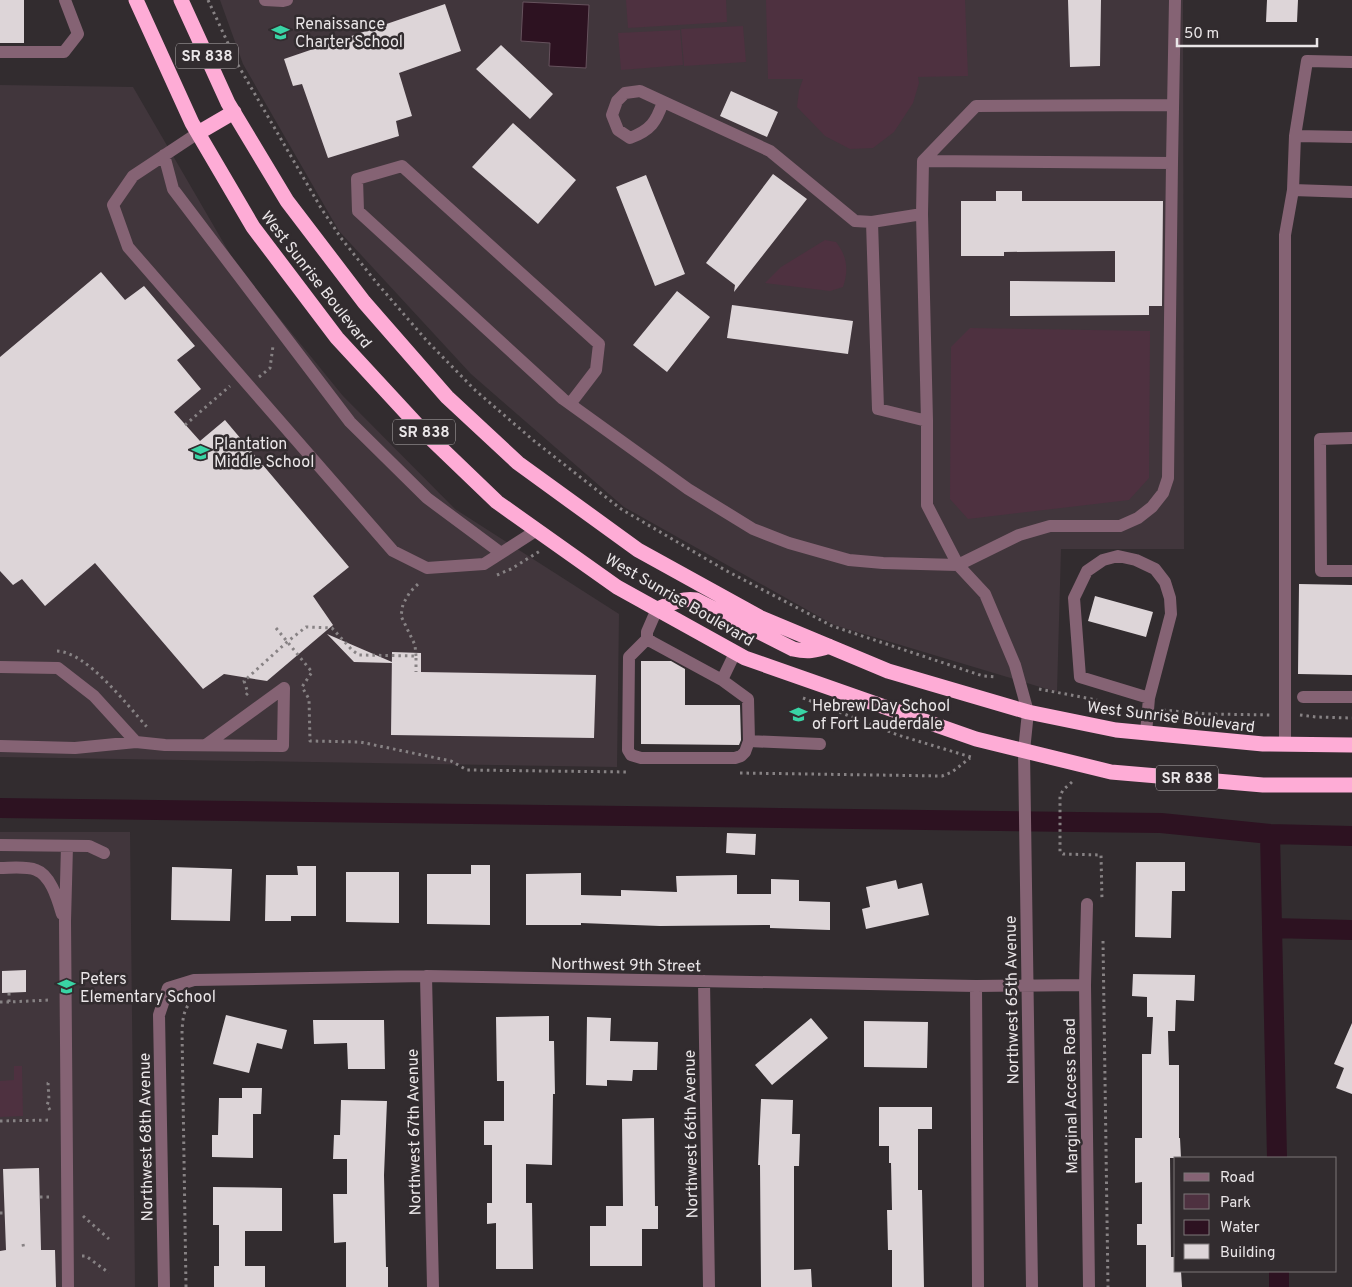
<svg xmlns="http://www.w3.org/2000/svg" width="1352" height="1287" viewBox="0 0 1352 1287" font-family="Overpass,sans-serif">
<rect width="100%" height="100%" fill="#322c2f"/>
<path fill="#41363c" d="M220,0H1183L1184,549H1061L1057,692L834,625L624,507L471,374L339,231L243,64Z
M0,85L133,87L237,266L343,396L455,509L619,614L617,767L0,757Z
M0,832H130L135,1287H0Z"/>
<path fill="#4e3140" d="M626,0H726L727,22L628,28Z
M766,0H965L968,76L918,77L919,83L913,103L894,132L873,148L850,149L825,136L797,107L799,90L803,79H768Z
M743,26L746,62L684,66L681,29Z
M680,30L683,65L621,70L618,33Z
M825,240L836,242C847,256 849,270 843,287L830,291L765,283L781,267Z
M970,328L1150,331L1149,478L1129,500L968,519L950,499L951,347Z
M14,1066H22L23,1116L0,1117V1081L14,1080Z"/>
<path fill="#2d1221" stroke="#66525d" d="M523,2L589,5L586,68L549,66L550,43L521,41Z"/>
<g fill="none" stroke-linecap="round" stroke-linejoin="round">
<path stroke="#2d1221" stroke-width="20" d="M0,808L1161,823L1270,834L1352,836
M1270,834L1277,1158
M1272,928L1352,930
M1279,1271V1287"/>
</g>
<path fill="#ddd5d8" d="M0,0H24V43H0Z
M1068,0H1101L1100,66L1070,67Z
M1267,0H1298L1297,22H1266Z
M445,4L461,51L399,73L412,116L396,121L399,136L328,158L302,84L293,86L284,59Z
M501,45L553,94L530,119L476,69Z
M731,91L778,112L767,137L720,116Z
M513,123L576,180L538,224L472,167Z
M773,174L807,199L734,292L735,285L706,263Z
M646,175L685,274L655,286L616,187Z
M996,191H1022V201H1163L1162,306H1149V315L1010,316V281L1115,282V251L1004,252V256H961V201H996Z
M101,272L125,300L144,286L195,346L177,360L201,389L174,412L200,441L225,420L349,567L313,596L333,625L267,681L224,674L203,689L95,563L45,606L22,579L13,585L0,571V357Z
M677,291L710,317L667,372L633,345Z
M732,305L853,321L848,354L727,338Z
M1299,584L1352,585V675L1298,674Z
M1095,596L1153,612L1146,637L1088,621Z
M327,634L392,662V663L354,662Z
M392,652L421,653V672L596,675L594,738L391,735Z
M641,661H671L685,669V705H740L741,740L739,745L641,744Z
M727,833L756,834L755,855L726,853Z
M1136,862H1185V891H1172L1171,938L1135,937Z
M471,865H490V925L427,924V874H471Z
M297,866H316V916H291V921H265L266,875H298Z
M172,867L232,869L230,921L171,920Z
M346,872H399V923L346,922Z
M581,873V895L621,896V890L677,892L676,876L737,875V894H771V879L799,880V901L830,902V930L770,928V925L660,926L581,923V925H526V874Z
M896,880L898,889L922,883L929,915L866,929L862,909L870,907L866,887Z
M26,970V992L2,993V971Z
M1133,974L1195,975L1194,1001L1176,1000L1175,1031H1168L1169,1065H1179V1138H1180L1181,1158H1170L1171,1257H1176V1271H1181L1182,1287H1146V1245H1137V1224H1142V1182L1135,1183V1138H1142V1054H1151L1153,1017H1147V997L1132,996Z
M226,1015L287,1030L282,1049L257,1043L249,1073L213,1064Z
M549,1016V1041H554L555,1094H553L552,1165L526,1164V1203H532L533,1269H496V1223L487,1224V1203H492V1145H484V1121H504V1081H497L496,1017Z
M587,1017L611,1018L610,1041L658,1042L657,1070H633L632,1081L607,1080V1086L586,1085Z
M811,1018L828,1038L772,1085L755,1065Z
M313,1020H384L385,1069H348L347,1043L314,1044Z
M864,1021L928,1022L927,1068L864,1067Z
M1352,1023V1094L1336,1088L1344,1068L1334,1064Z
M242,1088H262L261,1114H253V1158L212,1157V1135H218L219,1098H242Z
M761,1099L793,1100L792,1134H800L799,1166H794V1270L811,1269L812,1287H761L760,1165H758Z
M341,1100L387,1101L384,1175L386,1267H388V1287H346V1242L334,1243L333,1194H347V1159H333L334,1135H340Z
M879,1107H932V1129H918V1190H922L924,1287H892V1250H888L887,1210H892L891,1163H889V1146H879Z
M654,1118L655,1206H658V1229H642V1266H590V1226H606V1206H623L622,1119Z
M39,1168L41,1250H55L56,1287H0V1251L6,1250L3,1169Z
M213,1187L282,1188V1231H245V1266H265V1287H214V1266H219V1225H213Z"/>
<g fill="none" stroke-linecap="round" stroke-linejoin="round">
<path stroke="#878284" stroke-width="3" stroke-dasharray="2.5 4" stroke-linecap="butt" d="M208,0L238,65L321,208L341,238L376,282L427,341L475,390L533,440L621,509L725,570L832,626L983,676L996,677
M259,377L270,368L273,346
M185,425L230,386
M497,575L511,569L540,551
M276,628L312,672L302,687L309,699L310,741L360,742L451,761L467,770L628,772
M57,651C87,652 127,705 147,727
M416,656L415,645L401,616L403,604L410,592L420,582
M1039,689L1097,700
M246,695L248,693L244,681L287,642L306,627L332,628L352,650L359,655L416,656V672
M803,698L898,735L971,757
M1163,710L1208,714L1271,715
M1300,715L1316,717L1352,718
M740,773L942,776L952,772L970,758
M1072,782L1063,790L1060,796V852L1063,854L1101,855L1102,900
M1103,941L1108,1287
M9,993V1002L50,1000
M0,1002H9
M50,1110L47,1105L49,1100L48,1083L51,1080
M0,1121L52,1120
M40,1197H52
M0,1213H5
M83,1216L109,1239
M23,1244L24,1250
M82,1256H86L109,1273
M186,1287L182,1031C183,1015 184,1003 201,996"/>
<path stroke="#856374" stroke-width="12" d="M265,0L283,1L287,0
M0,52H64L78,34L65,0
M663,102C656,122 651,130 630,138L618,130L612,115L617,101L625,93L640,91L770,151L855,221L872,222
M198,133L133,176L113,205L128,247L393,551L427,568L484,564L537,530
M1295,136L1307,61L1352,62
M1352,137L1295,136L1293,190L1352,192
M164,155L173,189L350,422L427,498L501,553
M923,161L1172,163L1175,0
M922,214L872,222L878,409L927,421
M570,404L596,370L599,344L402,166L357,179L358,211L563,399L688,489L753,529L789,543L849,560L883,563L958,565L1019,535L1050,526H1120L1138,518L1152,507L1163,493L1168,478L1172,163
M1352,438L1320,439L1321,571H1352
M657,609L647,632V639L652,642L722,680L735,653
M647,639L629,657L628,750L631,755L641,758H735L741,756L745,752L749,741
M0,667L58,668L94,696L136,742
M722,680L748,699L749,741L820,744
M1303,697H1352
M1146,733L1149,698L1171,614L1170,598L1165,582L1155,569L1136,560L1118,556L1103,560L1087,571L1074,598L1080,677L1149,698
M207,744L284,688
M1285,745V235L1293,190
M0,746L75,748L136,742L165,745L283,746L284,688
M0,845L89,846L104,853
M67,846L65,921L68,1287
M0,868C11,868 26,866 36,870C51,875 58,901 62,914
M1087,904L1085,985L1089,1287
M426,976L433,1287
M704,981L709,1287
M976,986L978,1287
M164,1287L159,1015L168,988L194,980L426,976L976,986L1085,985
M1032,1287L1024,751L1028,712L1015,665L985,594L958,565L927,505V421L922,214L923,161L976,106L1172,105"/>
<path stroke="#feacd6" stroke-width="15" d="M136,0L192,123L253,227L337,338L422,430L497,502L617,587L745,658L976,739L1111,772L1263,785H1352
M181,0L228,103L287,201L364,302L447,397L518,463L638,550L761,618L888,671L1028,712L1116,730L1263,744L1352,745
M198,133L234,112
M657,609C670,604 681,598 696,600L793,649C807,652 816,651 829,646"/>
</g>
<defs>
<symbol id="school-bare" viewBox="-9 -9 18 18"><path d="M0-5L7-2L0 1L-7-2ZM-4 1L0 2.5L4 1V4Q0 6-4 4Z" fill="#39d4a5" stroke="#322c2f" stroke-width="2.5" paint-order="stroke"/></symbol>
</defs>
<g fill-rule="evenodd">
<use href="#school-bare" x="268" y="20" width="25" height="25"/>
<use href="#school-bare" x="188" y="440" width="25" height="25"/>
<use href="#school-bare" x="786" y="702" width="25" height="25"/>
<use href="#school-bare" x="54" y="974" width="25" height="25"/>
</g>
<g text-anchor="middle" stroke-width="5" stroke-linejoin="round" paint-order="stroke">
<g fill="#322c2f" stroke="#b3aeb0" stroke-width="1">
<rect x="176" y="43.5" width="62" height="25" rx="4"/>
<rect x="393" y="419.5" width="62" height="25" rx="4"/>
<rect x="1156" y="765.5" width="62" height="25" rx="4"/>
</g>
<g font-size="15" font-weight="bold" fill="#eae6e8">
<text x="207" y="61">SR 838</text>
<text x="424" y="437">SR 838</text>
<text x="1187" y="783">SR 838</text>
</g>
<g font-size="16" fill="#eae6e8" stroke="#322c2f" text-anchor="start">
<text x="295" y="29">Renaissance<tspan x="295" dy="18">Charter School</tspan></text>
<text x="214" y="449">Plantation<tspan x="214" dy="18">Middle School</tspan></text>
<text x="812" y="711">Hebrew Day School<tspan x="812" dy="18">of Fort Lauderdale</tspan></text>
<text x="80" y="984">Peters<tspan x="80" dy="18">Elementary School</tspan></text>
</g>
<g font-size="16" fill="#eae6e8" stroke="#322c2f">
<text transform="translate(317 279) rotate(52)" y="6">West Sunrise Boulevard</text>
<text transform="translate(680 599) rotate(30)" y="6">West Sunrise Boulevard</text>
<text transform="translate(1171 716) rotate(7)" y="6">West Sunrise Boulevard</text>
<text transform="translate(626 964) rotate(1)" y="6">Northwest 9th Street</text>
<text transform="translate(1011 1000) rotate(-91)" y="6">Northwest 65th Avenue</text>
<text transform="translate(1070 1096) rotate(-91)" y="6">Marginal Access Road</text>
<text transform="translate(413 1132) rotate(-91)" y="6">Northwest 67th Avenue</text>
<text transform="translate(690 1134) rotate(-91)" y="6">Northwest 66th Avenue</text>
<text transform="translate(145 1137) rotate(-91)" y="6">Northwest 68th Avenue</text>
</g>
</g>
<rect x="1174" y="1157" width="162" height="115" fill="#322c2f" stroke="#7c7679"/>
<rect x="1184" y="1173" width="25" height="8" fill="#856374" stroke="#7c7679"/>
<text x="1220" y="1182" font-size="15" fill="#eae6e8">Road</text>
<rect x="1184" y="1194" width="25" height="15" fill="#4e3140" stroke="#7c7679"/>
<text x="1220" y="1207" font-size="15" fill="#eae6e8">Park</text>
<rect x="1184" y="1220" width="25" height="15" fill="#2d1221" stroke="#7c7679"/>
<text x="1220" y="1232" font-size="15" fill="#eae6e8">Water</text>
<rect x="1184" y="1244" width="25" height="15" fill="#ddd5d8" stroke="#7c7679"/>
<text x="1220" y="1257" font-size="15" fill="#eae6e8">Building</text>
<path d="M1177 38v8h140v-8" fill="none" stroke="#eae6e8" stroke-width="2.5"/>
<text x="1184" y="38" font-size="15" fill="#eae6e8" stroke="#322c2f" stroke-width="4" paint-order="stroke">50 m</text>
</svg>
